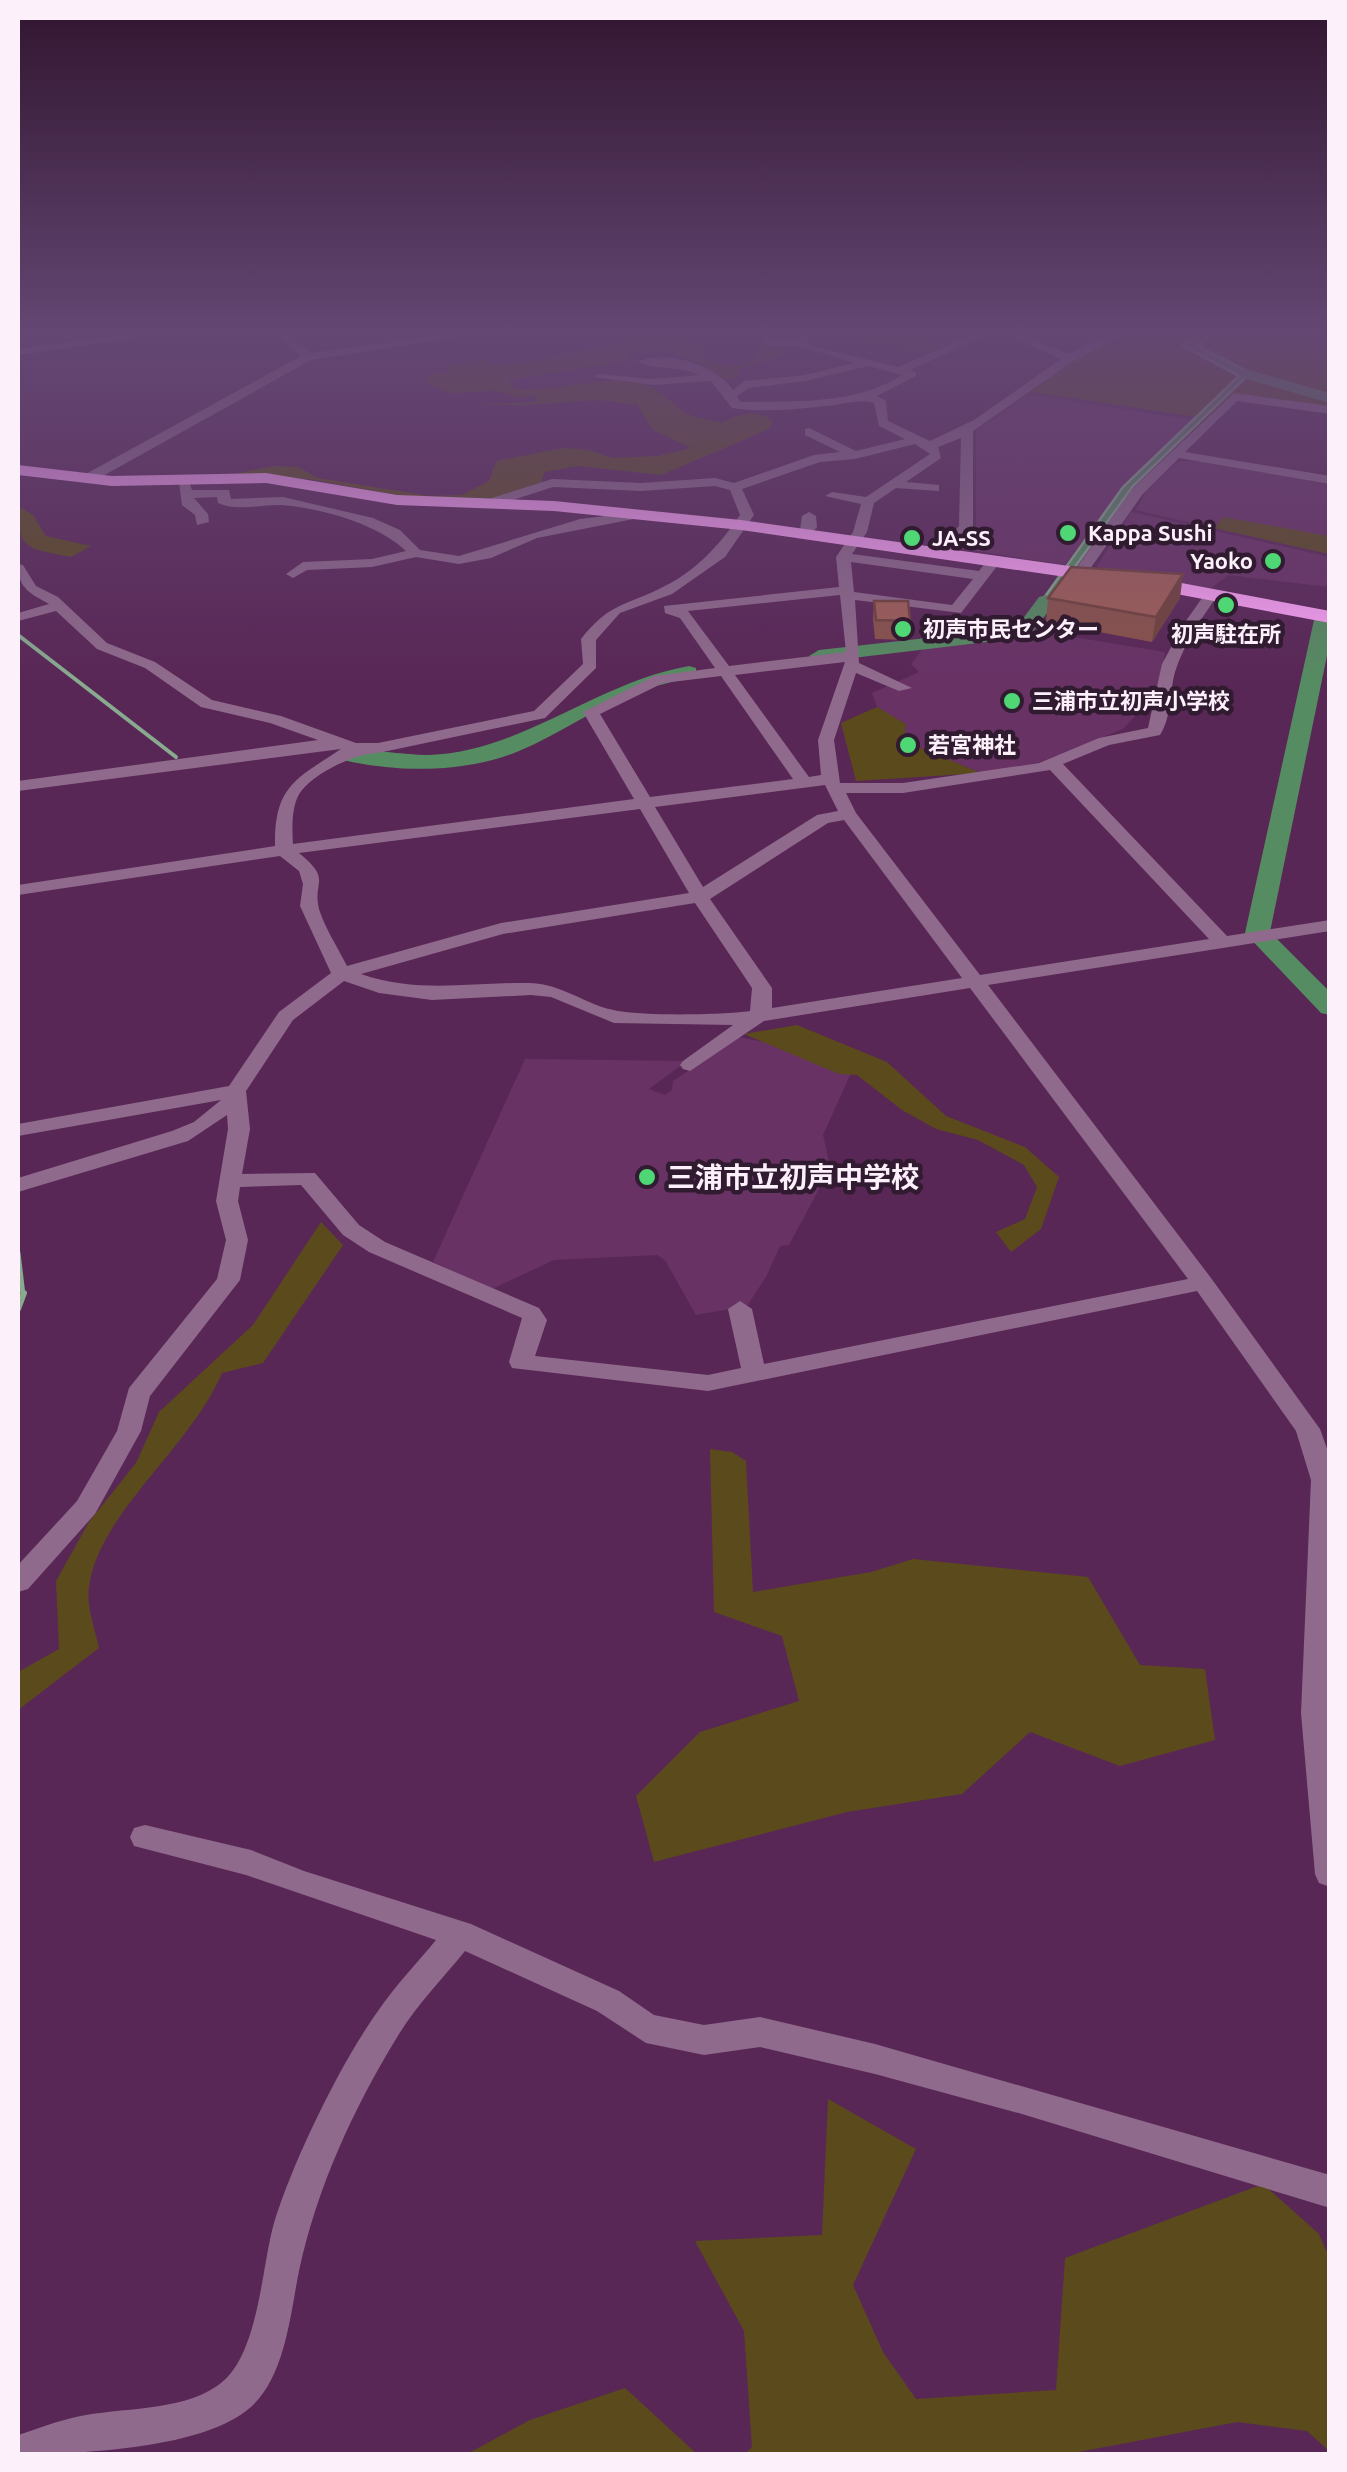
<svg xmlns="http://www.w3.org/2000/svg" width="1347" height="2472" viewBox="0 0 1347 2472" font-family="Ubuntu,'Noto Sans JP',sans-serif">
<rect width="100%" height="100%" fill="#592756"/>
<path fill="#683265" d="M1028,394L1193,420L1122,487L1065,565L957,548L976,526V431Z
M1191,460L1329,484V554L1136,510L1145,493L1177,462Z
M1131,512L1329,557V587L1228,575L1210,589L1102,569L1097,566Z
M1043,632L1165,652L1162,677L1154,696L1123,729L1040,762L981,773L904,741L906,724L877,707L872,693L919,672L911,664L924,647Z
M739,1037L780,1045L851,1073L823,1135L829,1162L818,1191L789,1245L780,1246L766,1277L747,1306L696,1315L665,1260L657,1255L554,1260L492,1289L433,1262L525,1059L687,1061L649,1089L665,1095L672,1090L673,1081Z"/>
<path fill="#5b4a1c" d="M616,334H692L707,349L701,354C727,369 731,369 757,358L759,347L766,341L780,348L783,355L737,370L739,376L726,380C701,362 660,340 629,354L625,362L508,380L516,389C558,392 600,375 640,383C658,387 670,402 684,412C692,417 710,420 721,423C739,414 755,408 773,421L769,429L661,475L578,466L544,472L541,485L493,500L400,496L309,479L229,475L273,466L298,467L318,478L430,496L462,495L489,481L496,461L563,448L588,450L613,458L657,456L691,448L652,429L637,404C624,405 611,400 597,400C559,402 521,408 482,404L537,402L535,396L516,397L497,391L448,393L425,382L433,374L449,372L445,365L487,359L492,364L521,363L609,345Z
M809,334H923L938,347L925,352Z
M1124,334H1196L1183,346L1239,375L1198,417L1030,392L1083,354Z
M1211,334H1329V396L1254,375L1197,346Z
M1246,376L1329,399V409L1233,394L1161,460Z
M18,506L33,515L46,536L91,546L71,557C30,548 17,552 18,506Z
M1224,517L1329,536V554L1214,528Z
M877,707L906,724L904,741L981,773L856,781L841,723Z
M797,1025L887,1062L946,1116L1025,1147L1059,1177L1041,1229L1011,1252L996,1232L1025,1219L1037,1187L1024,1165L978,1140L936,1129L902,1110L857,1075L839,1074L744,1034Z
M321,1222L343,1245L263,1363L222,1373C191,1447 98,1514 89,1587C86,1606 95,1629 99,1648L18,1710V1672L59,1649L56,1581L89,1522L136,1463L159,1412L253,1325Z
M710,1449L732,1452L746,1461L753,1592L871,1572L913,1559L1088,1577L1140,1665L1205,1669L1215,1740L1120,1766L1030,1732L962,1794L847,1812L654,1862L636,1796L700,1732L799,1701L782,1636L714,1612Z
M828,2099L916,2149L853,2285L883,2352L916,2399L1056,2390L1065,2258L1263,2184L1319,2234L1329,2257V2451L1307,2431L1237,2422L1068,2454H745L752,2447L744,2331L695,2241L822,2235Z
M625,2388L697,2454H467L530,2420Z"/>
<path fill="#568c61" stroke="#88aa8f" stroke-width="2.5" d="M1196,334H1211L1198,346L1254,375L1246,377L1133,486L1032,627L1019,633L1123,487L1239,376L1183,346Z"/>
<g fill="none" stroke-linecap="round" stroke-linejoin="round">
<path stroke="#88aa8f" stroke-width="4" d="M18,635L176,757"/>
<path stroke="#88aa8f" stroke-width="5" d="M18,1253L23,1295"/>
<path stroke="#88aa8f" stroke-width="6" d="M18,1309L24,1293"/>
<path fill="#568c61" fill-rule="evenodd" d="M1245,369L1330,393V403L1240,377L1237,374Z
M1046,595L1056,601L1029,637L819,662L809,656L819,650L1016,628L1039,597Z
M1324,614L1330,616V641L1270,932L1330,992V1015L1321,1013L1245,933L1314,620Z
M689,666L696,668V676C673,682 651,686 629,695C591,711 557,735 519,751C465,773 399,773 343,760L340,755C350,745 410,756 429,755C524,751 597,682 689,666Z"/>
<path fill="#8f6a8c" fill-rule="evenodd" d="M129,334H158L18,355V349Z
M278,334H289L311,353L447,334H474L311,360L92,482H82V476L301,356Z
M756,334H767L774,341L796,340L797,334H807V342L812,346L898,367L974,334H988L910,370L916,372V376L877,396L886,401L888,421L930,441L974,420L1061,359L1005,334H1019L1068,354L1108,334H1123L1072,362L973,431V527L945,556L933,553L959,526L961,438L938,447L941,458L906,482L939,485V491L896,488L874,503L867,532L852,554L979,571L989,558L1001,561L961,613L855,600L859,663L912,688L899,691L856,673L834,740L840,783H903L1039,763L1099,738L1148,728L1162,664L1183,625L1207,591L1219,594C1201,618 1184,644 1175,672C1169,694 1172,716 1160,735L1109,745L1063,764L1227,936L1330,920V931L988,985L1211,1278L1320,1429L1330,1457V1887L1319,1883L1315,1874L1301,1713L1311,1480L1296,1431L1197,1291L708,1391L512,1368L509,1362L522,1318L369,1252L343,1235L301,1185L240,1187L238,1201L248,1240L240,1280L150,1396L141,1431L95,1514L28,1589L18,1592V1565L77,1501L117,1431L129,1388L217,1279L226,1240L216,1201L228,1129L227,1115L188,1141L18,1192V1178L172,1131L194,1122L221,1100L18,1136V1124L229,1086L279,1012L331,973L300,906L303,884L299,871L280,856L18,895V885L275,846C274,786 296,779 341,749L18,791V781L318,740L270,723L201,707L145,668L97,649L56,611L18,621V613L49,604C30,593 18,589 18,564L23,565L36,586L58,597L107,643L155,662L212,700L281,716L356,743H378L534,711L583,664L581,639C609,604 621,607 659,589C694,573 719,546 740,515L730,490L715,486L641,491L553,487L491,507L484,503L486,500L552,479L641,483L715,478L734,483L814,455L840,452L805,435V429L809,428L856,451L905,439L879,426L874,403C859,398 842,405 827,406C796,409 762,413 732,408L711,381L652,385L594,377L600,374L652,379L700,375C679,366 657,370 638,362C665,349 716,365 733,390L745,381L805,375L854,363L799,346H767ZM868,366L902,375C856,404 800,401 747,402H740L737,396L749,388L805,381ZM915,444L930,454L866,497L832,492L825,496L861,504L853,532L836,557L839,587L664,606L665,613L680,618L715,668L654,676L583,712L634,799L293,844C292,828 291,803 302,790C317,772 356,753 378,753L545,718L596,668V640L620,613L672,594L725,557L754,515L742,489L820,462L855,459ZM851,562L973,579L952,605L854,592ZM840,595L846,652L729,666L688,611ZM845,662L818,740L821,775L809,777L735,675ZM721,676L793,779L650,797L600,714L663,683ZM1050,770L1209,939L980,975L856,813L846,793H903ZM825,785L838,811L817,815L703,887L655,807ZM640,809L689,893L501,923L347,966C338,948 325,928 319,909C312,880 333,881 299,853ZM844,820L962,978L772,1008V988L710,899L828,823ZM695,903L752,988L750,1011C723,1015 646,1016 618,1011C587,1006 563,984 530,983C472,982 418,994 361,974L503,934ZM344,981L379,993L432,1000L531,995L551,997L614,1023L733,1025L683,1061L680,1065L683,1069L690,1071L764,1021L970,988L1188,1279L764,1364L752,1309L740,1301L728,1309L741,1368L708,1375L535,1356L547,1320L539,1308L385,1242L359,1225L315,1173L242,1174L250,1129L246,1091L293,1020Z
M1234,393L1330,406V414L1237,401L1185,452L1330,476V484L1179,458L1142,495L1085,576H1075L1073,573L1132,489Z
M179,482H189L192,490H229L231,499L283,497L373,518L400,530L420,550L459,556L580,519L647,511L654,515L537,538L491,558L459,564L416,557L372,567L307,570L293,578L286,574L303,562L372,559L406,551C378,524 321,508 281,505C261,504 238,512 218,503L217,497L194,498L208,514L209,522L197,525L195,515L182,505Z
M809,512L816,516L817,527L809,536H799L802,516Z
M145,1825L251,1850L304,1871L471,1924L619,1991L654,2015L704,2025L760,2017L875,2044L1330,2175V2208L1022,2114L875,2074L760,2047L704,2055L646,2043L597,2011L465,1951C443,1978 417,2005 399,2034C354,2107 317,2187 299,2271C290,2315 285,2382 246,2411C197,2449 79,2454 18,2454V2435C37,2429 57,2421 76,2417C121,2407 179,2412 217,2386C259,2359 261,2268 274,2223C293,2161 340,2064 378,2011C395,1986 417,1963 436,1940L246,1875L134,1846L130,1837L134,1828Z"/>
<path fill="#fda4f7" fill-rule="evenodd" d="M18,465L112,476L266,473L397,495L554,501L741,520L1155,578L1330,611V623L1155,590L741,530L554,511L397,505L266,483L112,486L18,475Z"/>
</g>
<path fill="#8a534a" d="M1048,598H1180L1152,642L1046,622Z
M874,601L910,621L909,640L875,639L873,619Z"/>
<path fill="#71433c" d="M1183,574L1180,598L1152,642L1156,617Z"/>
<path fill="#a16056" stroke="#71433c" stroke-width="2.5" d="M1071,567L1183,574L1156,617L1048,598Z
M874,601H908L910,621L876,620Z"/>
<linearGradient id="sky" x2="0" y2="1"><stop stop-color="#31152f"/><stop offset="0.49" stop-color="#644773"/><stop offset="1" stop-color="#644773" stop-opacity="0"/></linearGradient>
<rect width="1347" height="680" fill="url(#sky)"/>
<g fill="#4fd675" stroke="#311b30" stroke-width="4">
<circle cx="1068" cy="533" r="10"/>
<circle cx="912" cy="538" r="10"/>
<circle cx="1273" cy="561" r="10"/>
<circle cx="1226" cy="605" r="10"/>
<circle cx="903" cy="629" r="10"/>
<circle cx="1012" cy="701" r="10"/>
<circle cx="908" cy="745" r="10"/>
<circle cx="647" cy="1177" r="10"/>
</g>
<g text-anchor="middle" stroke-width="9" stroke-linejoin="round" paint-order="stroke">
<g font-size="22" font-weight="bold" fill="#fcf0fb" stroke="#311b30" text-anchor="start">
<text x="1088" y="541">Kappa Sushi</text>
<text x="932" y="546">JA-SS</text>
<text x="1253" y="569" text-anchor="end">Yaoko</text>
<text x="923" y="637">初声市民センター</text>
<text x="1226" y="642" text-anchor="middle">初声駐在所</text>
<text x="1032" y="709">三浦市立初声小学校</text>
<text x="928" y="753">若宮神社</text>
</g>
<g font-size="28" font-weight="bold" fill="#fcf0fb" stroke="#311b30" text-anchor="start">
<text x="667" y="1187">三浦市立初声中学校</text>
</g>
</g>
<rect width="1347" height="2472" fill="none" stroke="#fcf0fb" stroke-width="40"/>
</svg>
